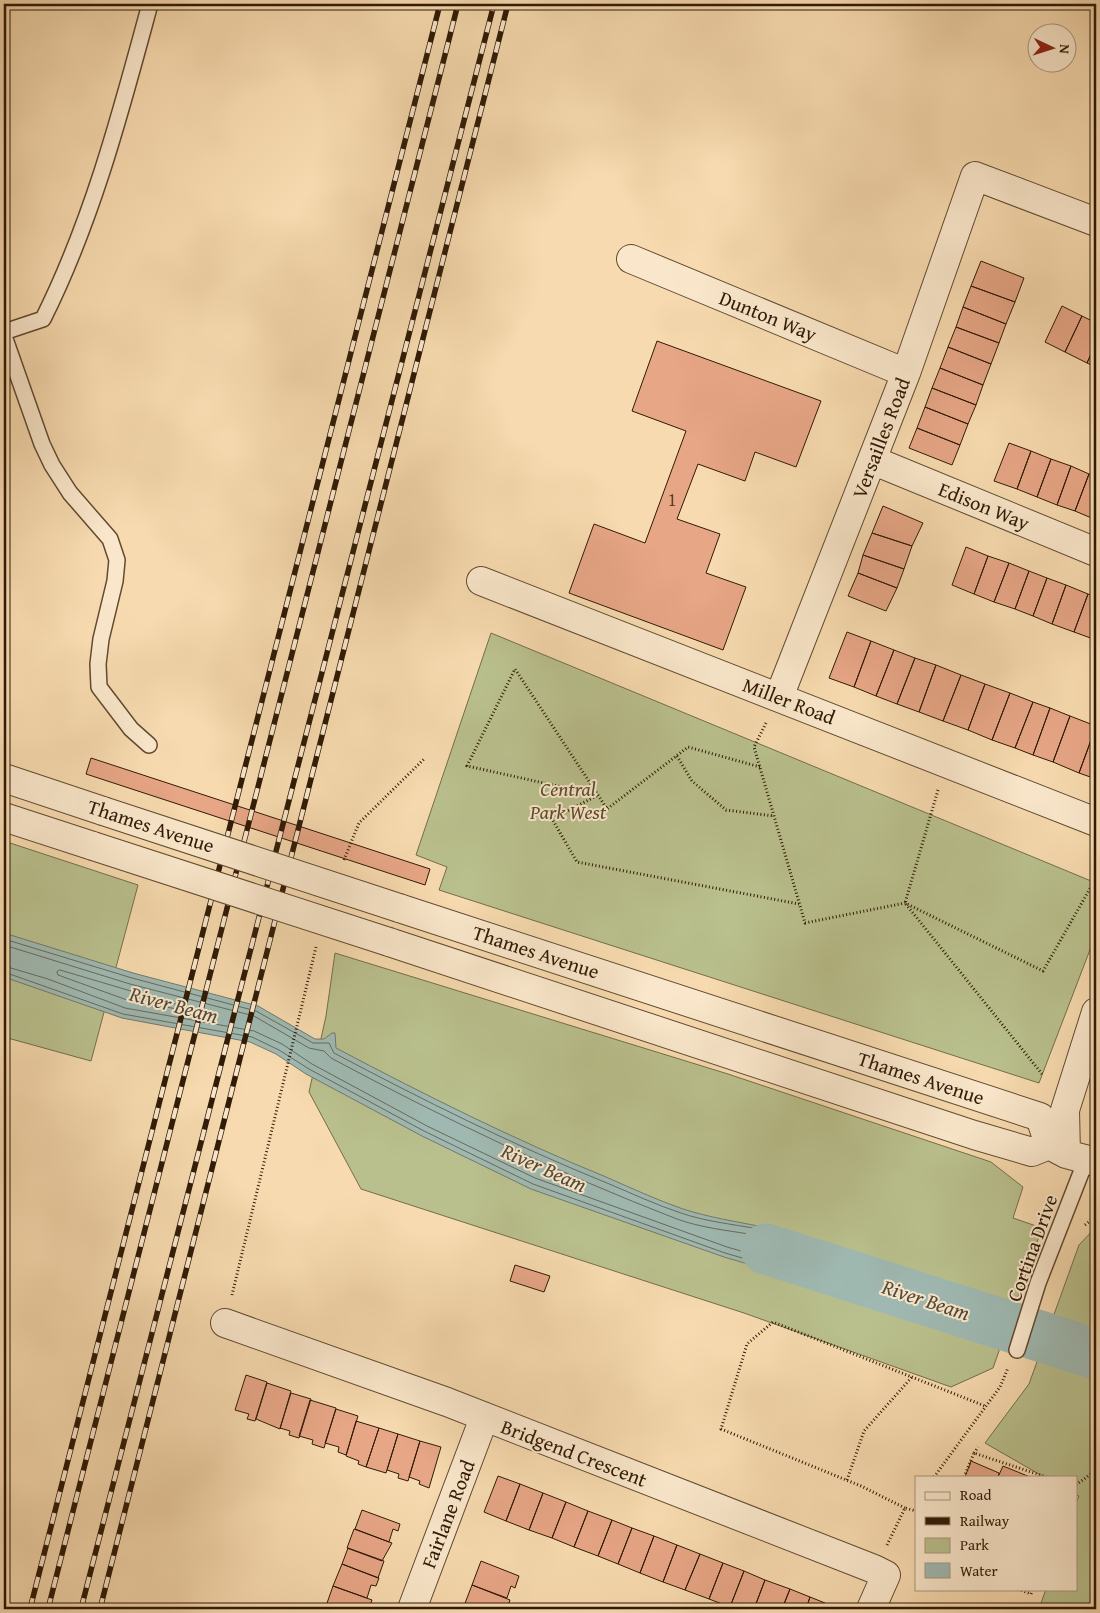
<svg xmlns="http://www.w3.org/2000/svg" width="1100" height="1613" viewBox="0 0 1100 1613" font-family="'Gentium Book Plus',serif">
<rect width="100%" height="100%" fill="#f7daaf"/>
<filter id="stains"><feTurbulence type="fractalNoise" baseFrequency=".004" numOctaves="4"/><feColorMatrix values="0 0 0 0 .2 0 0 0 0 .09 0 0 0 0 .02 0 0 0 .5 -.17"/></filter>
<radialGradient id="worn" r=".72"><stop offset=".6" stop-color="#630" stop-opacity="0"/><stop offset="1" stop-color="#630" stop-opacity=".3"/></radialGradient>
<path fill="#b9c08d" stroke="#746d4a" d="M491,633L1096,883V934L1039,1083L439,890L447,867L416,855Z
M4,841L138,885L91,1061L4,1037Z
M335,953L728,1074L991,1162L1023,1187L1013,1218L1042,1228L993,1368L951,1387L744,1313L361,1189L309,1092L326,1016Z
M1096,1227V1609H1039L1046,1589H1076V1503L1079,1496L1076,1495V1477H1044L985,1443L1029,1384L1079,1245Z"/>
<path fill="#9fb9b2" stroke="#72796d" d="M4,933L133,973L258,1006L315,1039H324L332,1033H335L336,1048C425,1095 513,1139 606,1177C631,1188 657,1200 683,1209C736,1226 784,1224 835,1252L829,1288L724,1257L531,1189L422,1136L306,1074L276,1054L250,1042L122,1018L4,977Z"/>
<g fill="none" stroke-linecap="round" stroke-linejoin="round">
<path stroke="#676a5c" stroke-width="1" d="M4,939L132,978L256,1011L313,1043H329L334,1053C423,1100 513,1145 607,1183C631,1193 656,1205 681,1213C726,1229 790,1225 829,1255L825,1280L822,1281L725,1253L533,1184L424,1131L309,1069L279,1050L252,1037L123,1014L4,972
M4,945L130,984L254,1016L309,1048L324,1051L331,1058C443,1118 558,1173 677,1219C723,1236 781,1230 822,1258L820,1272L817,1273L727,1247L535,1178L427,1126L312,1064L282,1044L254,1031L125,1008L48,979L4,966
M60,970L178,1005L180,1008L177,1009L127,1000L58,975L57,972Z"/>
<path stroke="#9fb9b2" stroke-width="51" d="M766,1249L1096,1354"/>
</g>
<path fill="#e7a686" stroke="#2f1a06" d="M981,261L1024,278L1015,302L971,286Z
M971,286L1015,302L1006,324L963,307Z
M1062,306L1082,316L1065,352L1045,342Z
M963,307L1006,324L999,343L956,327Z
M1082,316L1096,323V343L1087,363L1065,352Z
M956,327L999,343L991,364L948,347Z
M657,341L821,401L796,467L755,452L745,481L698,464L677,519L720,534L706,573L746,587L723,650L569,593L594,524L645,543L686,431L632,411Z
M1096,343V367L1087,363Z
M948,347L991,364L983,385L940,368Z
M940,368L983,385L976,405L932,388Z
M932,388L976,405L968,424L925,407Z
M925,407L968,424L960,445L917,428Z
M917,428L960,445L952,465L909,448Z
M1009,443L1031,451L1017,489L994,481Z
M1031,451L1051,459L1037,497L1017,489Z
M1051,459L1071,466L1057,505L1037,497Z
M1071,466L1089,474L1075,511L1057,505Z
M1089,474L1096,476V513L1094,519L1075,511Z
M883,506L923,523L912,546L872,533Z
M872,533L912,546L904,569L863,555Z
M966,547L988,556L974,594L952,585Z
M863,555L904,569L897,588L858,573Z
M988,556L1009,563L994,602L974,594Z
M1009,563L1029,571L1015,609L994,602Z
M1029,571L1047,578L1033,616L1015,609Z
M858,573L897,588L886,611L848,596Z
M1047,578L1066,585L1052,624L1033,616Z
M1066,585L1088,594L1074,632L1052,624Z
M1088,594L1096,597V640L1074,632Z
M847,632L871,641L854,687L829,678Z
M871,641L894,650L876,696L854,687Z
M894,650L915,658L897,704L876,696Z
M915,658L936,665L919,712L897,704Z
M936,665L961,675L943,721L919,712Z
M961,675L985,684L968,730L943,721Z
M985,684L1010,693L992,740L968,730Z
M1010,693L1033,702L1015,748L992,740Z
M1033,702L1050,708L1033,755L1015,748Z
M1050,708L1070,716L1053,762L1033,755Z
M1070,716L1096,726L1079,773L1053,762Z
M1096,727V779L1079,773Z
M91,758L430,869L425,885L86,774Z
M515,1265L550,1276L544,1292L510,1281Z
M246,1375L267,1382L255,1421L247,1419L249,1414L235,1410Z
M267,1383L291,1391L280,1429L256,1419Z
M291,1393L311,1399L299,1438L289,1435L290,1431L280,1428Z
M310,1400L336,1408L324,1448L312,1444L313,1440L299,1436Z
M336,1409L358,1416L346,1455L338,1452L339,1447L325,1443Z
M356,1421L379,1428L366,1467L358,1464L359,1461L346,1456Z
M379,1428L398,1434L386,1473L366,1467Z
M398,1434L420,1441L408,1481L398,1478L399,1474L387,1470Z
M420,1441L441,1447L429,1488L419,1484L420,1481L409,1477Z
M971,1461L999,1473L998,1477H965Z
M1003,1466L1030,1477H998Z
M498,1476L520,1484L506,1521L484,1512Z
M520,1484L543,1493L529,1530L506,1521Z
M543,1493L566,1502L552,1538L529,1530Z
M566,1502L588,1511L574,1547L552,1538Z
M362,1510L400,1524L398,1531L393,1529L389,1542L355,1529Z
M588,1511L612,1520L598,1556L574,1547Z
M612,1520L632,1528L618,1564L598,1556Z
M632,1528L654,1536L640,1573L618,1564Z
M354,1529L392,1543L382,1561L347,1548Z
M654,1536L677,1545L663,1582L640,1573Z
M677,1545L700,1554L685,1590L663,1582Z
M348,1548L384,1561L378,1578L342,1564Z
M700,1554L723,1563L709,1599L685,1590Z
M481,1561L519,1576L515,1588L511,1586L507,1598L472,1585Z
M723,1563L744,1571L730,1607L709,1599Z
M342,1564L379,1578L376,1586L371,1585L367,1598L333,1586Z
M744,1571L765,1580L754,1609H735L730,1607Z
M765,1580L790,1589L782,1609H754Z
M472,1585L510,1600L507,1609H473L464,1606Z
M333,1586L372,1600L369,1608L364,1607L363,1609H333L326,1606Z
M790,1589L810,1597L806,1609H782Z
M810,1597L825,1603L823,1609H806Z
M570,1604L584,1609H568Z"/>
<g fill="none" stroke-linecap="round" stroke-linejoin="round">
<defs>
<path id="service" d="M4,332L43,319C93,219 121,111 150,4
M4,336L42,444L52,465L70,493L110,539L117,560L115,581L101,639L98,664L99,687L131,729L149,745
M1017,1350L1038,1283L1086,1160"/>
<path id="minor" d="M631,259L906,373
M872,460L1096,552
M481,581L1096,822
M779,697L906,373L975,176L1096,222
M4,778L103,811
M4,817L93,846
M399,908L1040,1117L1049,1145L1066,1154L1096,1162
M389,942L974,1135L1032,1152L1049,1145
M1066,1154L1065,1110L1096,1012
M225,1323L447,1402L874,1569L886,1575L871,1609
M412,1609L484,1418"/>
</defs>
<use href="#service" stroke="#614a30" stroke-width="18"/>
<use href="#minor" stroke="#614a30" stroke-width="30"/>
<path stroke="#2f1a06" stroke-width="3" stroke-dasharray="1 2.5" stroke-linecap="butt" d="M766,723L754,747L805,923L905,903L1043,971L1096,878
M677,756L692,781L726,810L774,816
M760,767L688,747L607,809L598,795L515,669L467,766L598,795L552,819L577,862L799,904
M938,790L905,903L1042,1074
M344,860L359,823L424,759
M1085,1225L1096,1216
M232,1295L316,947
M974,1453L978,1447
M934,1477L1000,1387L1008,1368
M964,1477L974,1453L1046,1477
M847,1480L864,1431L912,1377
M1076,1485L1096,1470
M905,1508L861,1486L721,1429L747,1344L773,1322L985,1406
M887,1545L905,1508L916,1511
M1018,1589L1031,1594L1033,1589"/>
<use href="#service" stroke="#fae7cb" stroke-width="15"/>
<use href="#minor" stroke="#fae7cb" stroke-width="28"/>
<defs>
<path id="rail" d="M30,1609L440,4
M48,1609L458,4
M81,1609L494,4
M100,1609L508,4"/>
</defs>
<use href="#rail" stroke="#2f1a06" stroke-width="5.5"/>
<use href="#rail" stroke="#fae7cb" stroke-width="4" stroke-dasharray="11" stroke-linecap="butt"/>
<defs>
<path id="minor-bridge" d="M103,811L399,908
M93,846L389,942"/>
</defs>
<use href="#minor-bridge" stroke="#614a30" stroke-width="30" stroke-linecap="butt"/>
<use href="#minor-bridge" stroke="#fae7cb" stroke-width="28"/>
</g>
<g text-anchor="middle" stroke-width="4" stroke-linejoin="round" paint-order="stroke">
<g font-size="18" fill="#5d3d26">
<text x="672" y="506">1</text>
</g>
<g font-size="20" fill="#2f1a06" stroke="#fae7cb">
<text transform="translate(768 316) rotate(22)" y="7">Dunton Way</text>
<text transform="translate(881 438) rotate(-69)" y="7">Versailles Road</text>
<text transform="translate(984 506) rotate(22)" y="7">Edison Way</text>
<text transform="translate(789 701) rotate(21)" y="7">Miller Road</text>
<text transform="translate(151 826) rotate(18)" y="7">Thames Avenue</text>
<text transform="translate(536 952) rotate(18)" y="7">Thames Avenue</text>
<text transform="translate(921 1078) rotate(18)" y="7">Thames Avenue</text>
<text transform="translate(1032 1248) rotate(-70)" y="7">Cortina Drive</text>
<text transform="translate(574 1453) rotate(21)" y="7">Bridgend Crescent</text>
<text transform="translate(448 1514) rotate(-69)" y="7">Fairlane Road</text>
</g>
<g font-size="20" font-style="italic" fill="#584c2e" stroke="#fae7cb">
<text x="568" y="796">Central<tspan x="568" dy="23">Park West</tspan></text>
</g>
<g font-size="21" font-style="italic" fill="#514a3a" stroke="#fae7cb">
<text transform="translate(174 1005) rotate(15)" y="7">River Beam</text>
<text transform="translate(544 1168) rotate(24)" y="7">River Beam</text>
<text transform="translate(926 1300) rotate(18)" y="7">River Beam</text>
</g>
</g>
<rect width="1100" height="1613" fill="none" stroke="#f7daaf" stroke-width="20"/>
<rect x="5" y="5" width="1090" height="1603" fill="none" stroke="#2f1a06" stroke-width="2.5"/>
<rect x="10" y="10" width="1080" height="1593" fill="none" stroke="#2f1a06"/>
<rect x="915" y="1476" width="162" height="115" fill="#fae7cb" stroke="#a9957c"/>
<rect x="925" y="1492" width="25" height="8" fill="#fae7cb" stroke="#a9957c"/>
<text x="960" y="1500" font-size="15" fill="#2f1a06">Road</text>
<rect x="925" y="1517" width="25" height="8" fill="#2f1a06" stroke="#a9957c"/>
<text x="960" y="1526" font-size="15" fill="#2f1a06">Railway</text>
<rect x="925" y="1538" width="25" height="15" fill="#b9c08d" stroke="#a9957c"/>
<text x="960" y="1550" font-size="15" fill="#2f1a06">Park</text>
<rect x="925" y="1563" width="25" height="15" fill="#9fb9b2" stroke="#a9957c"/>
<text x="960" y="1576" font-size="15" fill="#2f1a06">Water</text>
<g transform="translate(1052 48) rotate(94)"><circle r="24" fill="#fae7cb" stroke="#a9957c"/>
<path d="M0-4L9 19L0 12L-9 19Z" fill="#8f2418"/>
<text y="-8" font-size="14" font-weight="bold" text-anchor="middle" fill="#2f1a06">N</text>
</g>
<rect width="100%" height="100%" filter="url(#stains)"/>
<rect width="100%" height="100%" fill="url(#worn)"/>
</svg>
